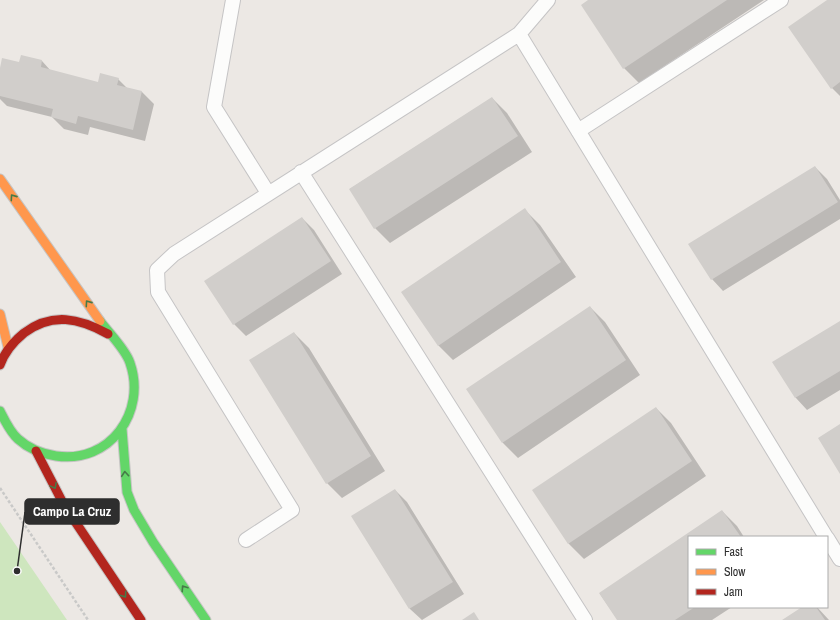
<svg xmlns="http://www.w3.org/2000/svg" width="840" height="620" viewBox="0 0 840 620" font-family="'Archivo Narrow',sans-serif">
<rect width="100%" height="100%" fill="#ece8e4"/>
<path fill="#cee6be" d="M0,522L67,620H0Z"/>
<path fill="#0003" d="M590,0H764L639,83L624,68Z
M829,0H840V96L832,88Z
M42,61L51,71L99,83L118,79L127,88L142,92L154,104L145,141L90,127L88,135L64,129L52,117L7,106L0,99V72L20,64Z
M492,98L507,113L532,152L390,243L375,228L350,189Z
M815,167L827,179L840,200V219L723,291L712,279Z
M525,210L540,225L576,277L453,360L438,345Z
M302,218L314,230L342,274L246,336L234,324Z
M590,307L605,322L640,375L518,458L503,443L468,390Z
M840,322V390L807,410L796,398L774,362Z
M294,333L309,348L385,471L342,498L327,483Z
M656,408L671,423L706,476L584,559L569,544L534,491Z
M395,490L407,502L464,594L422,620L410,609Z
M722,511L737,526L744,537H689V607H732L712,620H618L600,594Z
M803,607H817L829,620H784Z"/>
<path fill="#d1cecb" d="M588,0H727L623,69L581,5Z
M827,0H840V82L831,89L788,27Z
M21,55L42,60L41,67L98,82L100,73L119,78L117,85L142,91L133,130L78,116L76,124L51,117L53,109L0,96V68L2,58L19,62Z
M492,97L518,136L374,229L349,189Z
M815,166L838,202L711,280L688,244Z
M525,208L561,262L438,346L401,292Z
M302,217L331,261L233,325L204,281Z
M590,306L626,360L502,443L466,389Z
M840,321V371L795,398L772,362Z
M294,332L371,456L326,484L249,360Z
M656,407L692,461L568,544L532,490Z
M840,424V474L818,438Z
M395,489L453,582L409,609L351,516Z
M722,510L741,537H689V607H695L675,620H617L599,593Z
M802,607H816L825,620H782Z
M474,612L479,620H462Z"/>
<g fill="none" stroke-linecap="round" stroke-linejoin="round">
<defs>
<path id="lane" d="M233,0L214,107L268,193
M519,34L548,0
M578,131L781,0
M301,172L585,620
M827,538L840,559
M246,540L292,510L158,292L157,270L174,254L519,34L826,537"/>
<path id="fast" d="M0,411C5,421 10,432 18,439C29,449 42,454 56,456C110,464 147,412 130,363C126,350 109,333 100,321
M122,429L127,492L134,510L153,542L206,620"/>
<path id="slow" d="M0,179L100,321
M0,314L8,347"/>
<path id="jam" d="M0,365C5,351 13,342 24,333C52,312 79,318 108,334
M36,451L64,505L141,620"/>
</defs>
<use href="#lane" stroke="#c5c4c5" stroke-width="16"/>
<use href="#fast" stroke="#c6c5c4" stroke-width="11"/>
<use href="#slow" stroke="#c6c5c4" stroke-width="11"/>
<use href="#jam" stroke="#c6c5c4" stroke-width="11"/>
<path stroke="#c9c9c8" stroke-width="2.5" stroke-dasharray="3 2" stroke-linecap="butt" d="M0,488L88,620"/>
<use href="#lane" stroke="#fcfcfb" stroke-width="14"/>
<use href="#fast" stroke="#63d668" stroke-width="9"/>
<use href="#slow" stroke="#ff974d" stroke-width="9"/>
<use href="#jam" stroke="#b3261e" stroke-width="9"/>
</g>
<defs><path id="oneway-chevron" d="M-2-3.5L2.5 0L-2 3.5" fill="none" stroke-width="1.6" stroke-linecap="round" stroke-linejoin="round"/></defs>
<g stroke="#467a48">
<use href="#oneway-chevron" transform="translate(13 197) rotate(-125)"/>
<use href="#oneway-chevron" transform="translate(88 303) rotate(-125)"/>
<use href="#oneway-chevron" transform="translate(125 474) rotate(-95)"/>
<use href="#oneway-chevron" transform="translate(54 486) rotate(62)"/>
<use href="#oneway-chevron" transform="translate(184 588) rotate(-124)"/>
<use href="#oneway-chevron" transform="translate(124 595) rotate(56)"/>
</g>
<path fill="none" stroke="#2e2e2e" stroke-width="1.5" d="M17 571L25 512"/>
<circle fill="#2e2e2e" stroke="#fff" stroke-width="1.5" cx="17" cy="571" r="4"/>
<rect fill="#2e2e2e" stroke="#2e2e2e" stroke-width="1.5" x="25" y="499" width="94" height="25" rx="4"/>
<g font-size="13" text-anchor="middle" font-weight="bold" fill="#fff">
<text x="72" y="516">Campo La Cruz</text>
</g>
<rect x="688" y="536" width="140" height="72" fill="#ffffff" stroke="#ababab"/>
<rect x="696" y="549" width="20" height="6" fill="#63d668" stroke="#ababab"/>
<text x="724" y="556" font-size="12" fill="#2e2e2e">Fast</text>
<rect x="696" y="569" width="20" height="6" fill="#ff974d" stroke="#ababab"/>
<text x="724" y="576" font-size="12" fill="#2e2e2e">Slow</text>
<rect x="696" y="589" width="20" height="6" fill="#b3261e" stroke="#ababab"/>
<text x="724" y="596" font-size="12" fill="#2e2e2e">Jam</text>
</svg>
